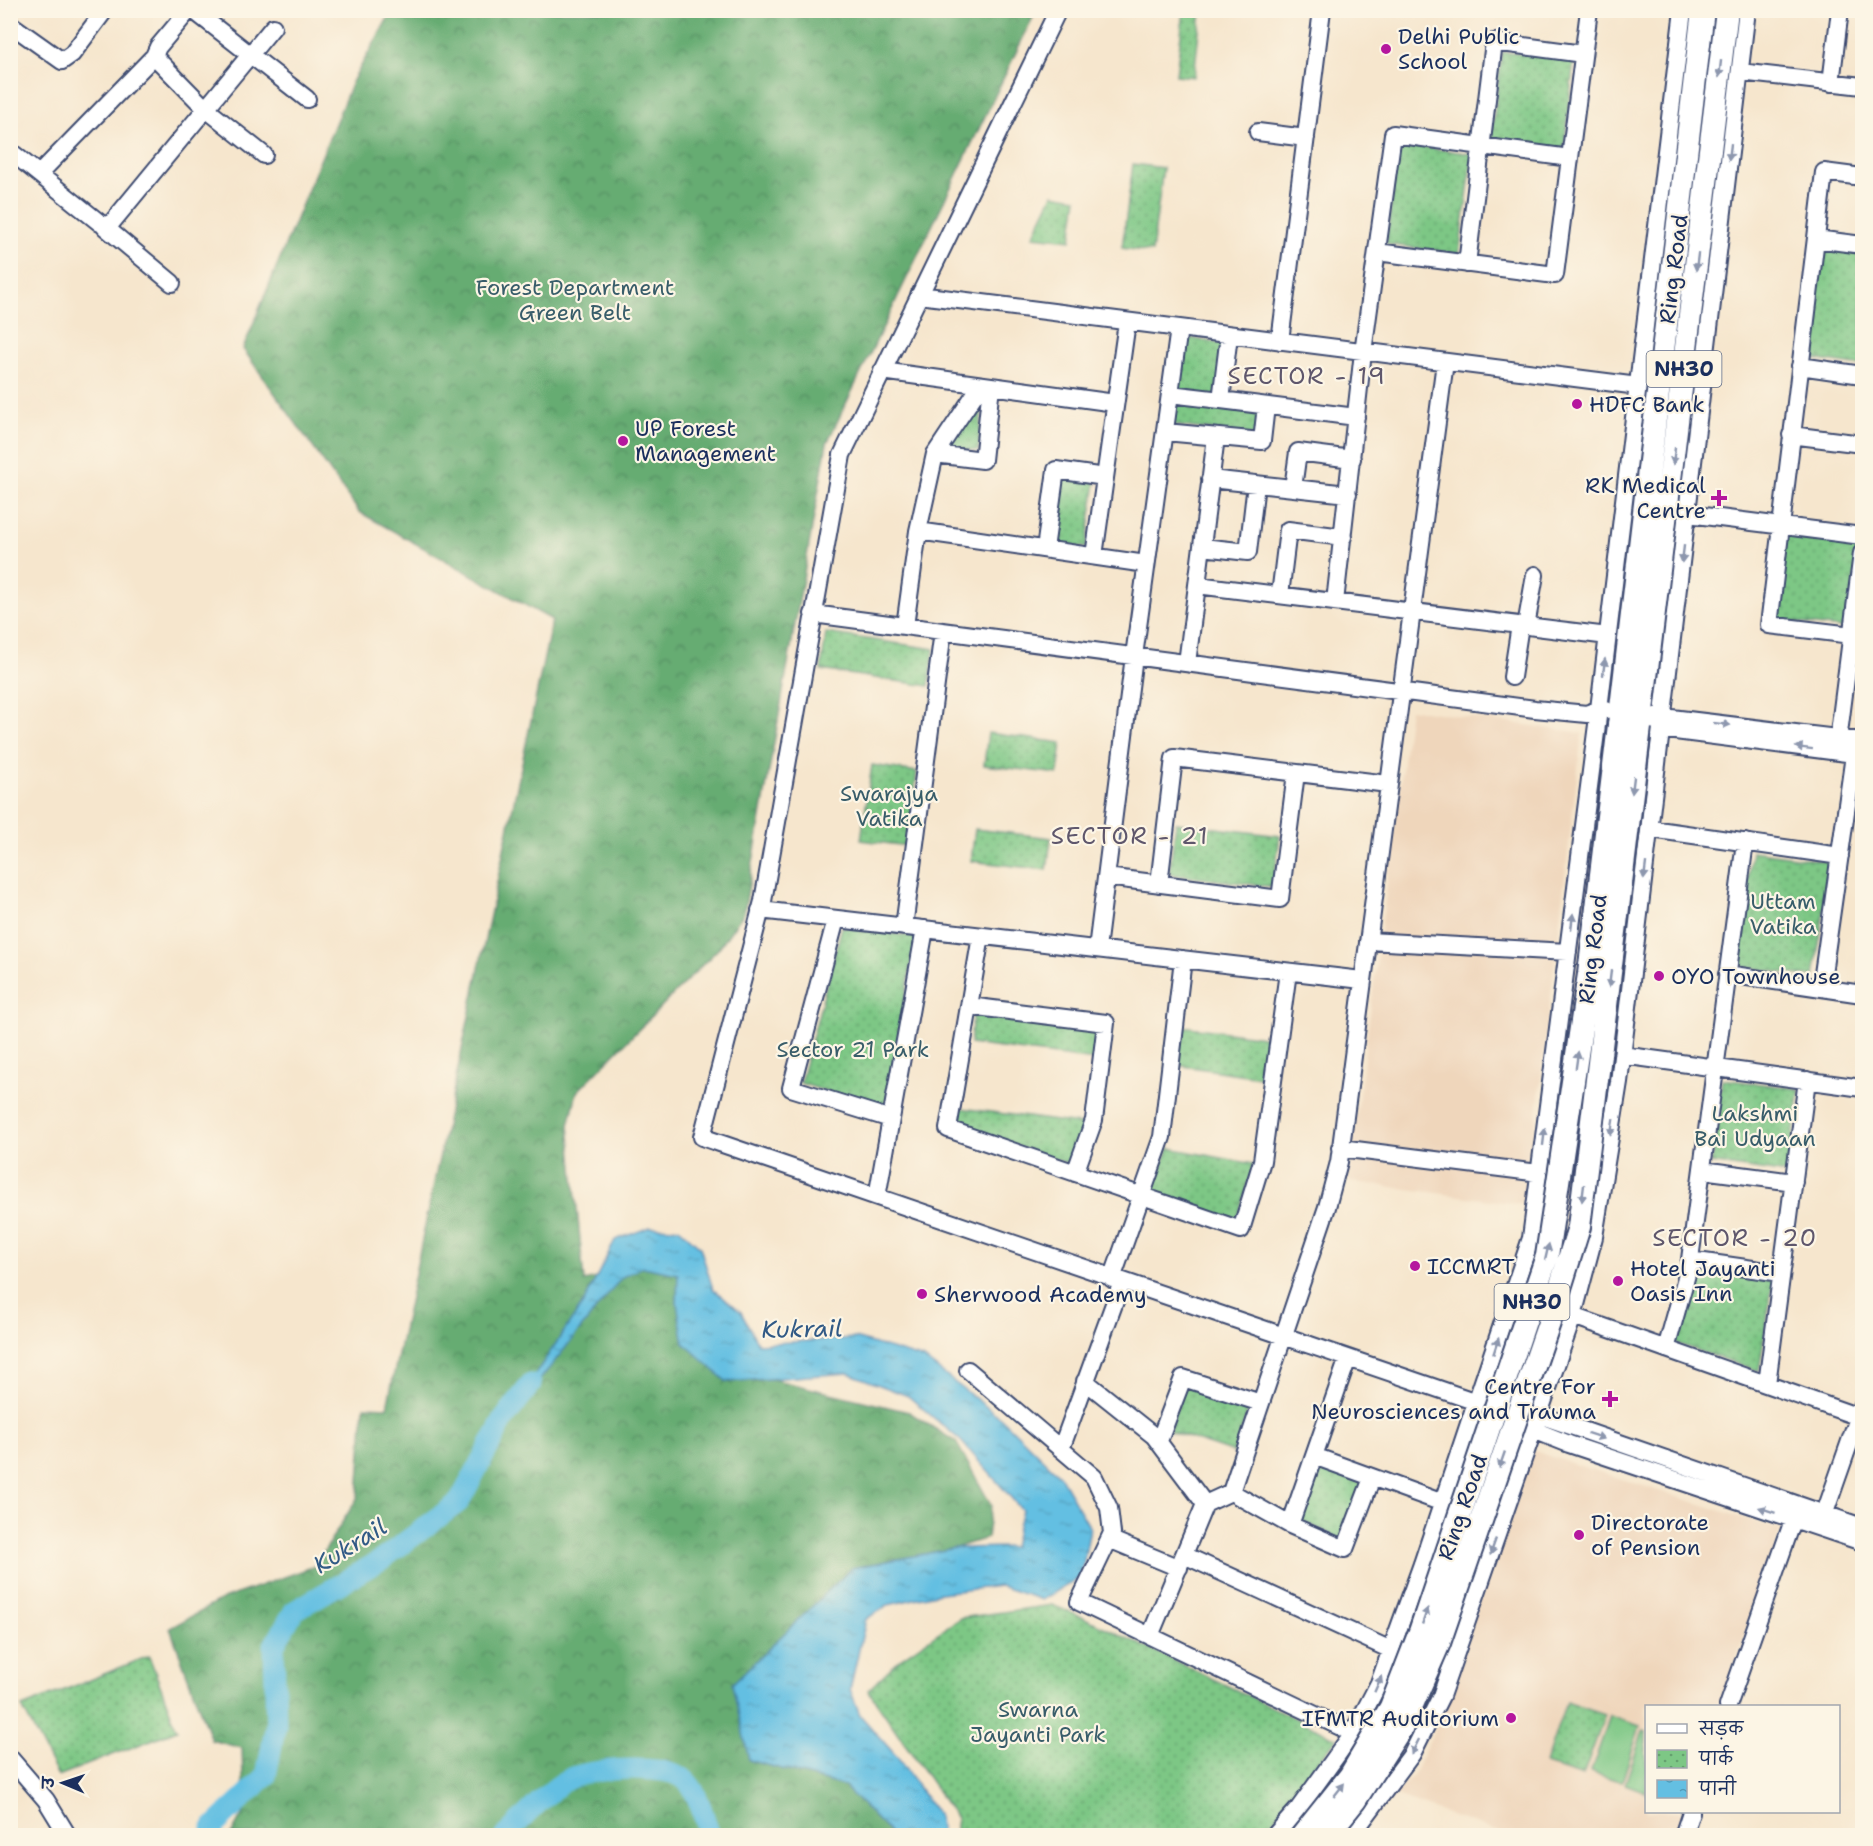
<svg xmlns="http://www.w3.org/2000/svg" width="1873" height="1846" viewBox="0 0 1873 1846" font-family="'Shantell Sans','Playpen Sans Deva',sans-serif">
<defs>
<pattern id="forest-crowns" width="20" height="18" patternUnits="userSpaceOnUse" patternTransform="scale(1.5)"><rect width="20" height="18" fill="#66ac72"/><path d="M2 6a3 3 0 1 1 6 0M12 15a3 3 0 1 1 6 0" fill="none" stroke="#538c61"/></pattern>
<pattern id="park-dots" width="8" height="8" patternUnits="userSpaceOnUse" patternTransform="scale(1.5)"><rect width="8" height="8" fill="#7dc785"/><path d="M2 2h.1M6 6h.1" fill="none" stroke="#66a270" stroke-width="1.8" stroke-linecap="round"/></pattern>
<pattern id="water-ripples" width="26" height="14" patternUnits="userSpaceOnUse" patternTransform="scale(1.5)"><rect width="26" height="14" fill="#64bfe2"/><path d="M2 4q2-2 4 0t4 0M15 11q2-2 4 0t4 0" fill="none" stroke="#529cba"/></pattern>
</defs>
<rect width="100%" height="100%" fill="#fcf5e5"/>
<filter id="ink" filterUnits="userSpaceOnUse"><feTurbulence type="fractalNoise" baseFrequency=".0167" numOctaves="2"/><feDisplacementMap in="SourceGraphic" scale="12" xChannelSelector="R" yChannelSelector="G"/><feConvolveMatrix kernelMatrix="1 2 1 2 8 2 1 2 1" color-interpolation-filters="sRGB"/></filter>
<filter id="wash" filterUnits="userSpaceOnUse"><feTurbulence type="fractalNoise" baseFrequency=".008" numOctaves="4" result="noise"/><feDisplacementMap in="SourceGraphic" scale="24" xChannelSelector="R" yChannelSelector="G"/><feGaussianBlur stdDeviation="1.35" result="paint"/><feColorMatrix in="noise" values="0 0 0 0 0 0 0 0 0 0 0 0 0 0 0 0 0 1.4 0 .05"/><feComposite in="paint" operator="in"/></filter>
<g filter="url(#wash)">
<rect width="100%" height="100%" fill="#f6e6cd"/>
<path fill="#efd6bb" d="M1410,709L1582,733L1526,1205L1348,1181Z
M1531,1450L1781,1530L1720,1706H1646V1812H1684L1676,1835H1506L1394,1795L1413,1776L1434,1731Z"/>
<path fill="#7dc785" stroke="#4c7b72" stroke-width="1.5" d="M1610,1716L1640,1726L1622,1782L1591,1772Z
M1643,1731L1646,1732V1792L1625,1784Z"/>
<path fill="url(#forest-crowns)" stroke="#406e68" stroke-width="1.5" d="M392,11H1036L827,443L744,913L718,949L577,1092L569,1125L584,1281L643,1267L678,1274L677,1303L727,1382L772,1379L909,1412L956,1442L991,1505L987,1538L955,1548L852,1568L749,1760L844,1786L892,1835H231L244,1811L242,1748L211,1740L170,1628L223,1599L315,1566L358,1497L364,1406L387,1407L552,620L359,512L243,349L352,82Z"/>
<path fill="url(#park-dots)" stroke="#4c7b72" stroke-width="1.5" d="M1184,10L1201,11L1194,77L1176,75Z
M1502,52L1574,60L1564,149L1491,140Z
M1399,144L1473,154L1459,254L1386,244Z
M1133,164L1163,168L1152,252L1122,248Z
M1053,194L1077,198L1071,240L1033,236Z
M1820,246L1862,252V366L1806,358Z
M1184,337L1223,344L1217,402L1260,408L1257,436L1172,425Z
M983,397L978,451L946,447Z
M1061,476L1096,482L1086,548L1051,543Z
M1786,533L1859,542L1848,629L1775,620Z
M826,633L934,649L929,686L821,670Z
M988,733L1062,743L1058,774L984,765Z
M872,765L917,772L907,846L861,840Z
M1176,823L1280,836L1273,887L1169,874Z
M975,829L1051,838L1047,870L971,861Z
M1752,851L1831,862L1814,977L1736,966Z
M842,927L916,937L885,1110L800,1083Z
M973,1014L1099,1030L1095,1060L970,1044Z
M1182,1026L1271,1038L1266,1078L1177,1065Z
M1722,1079L1800,1089L1788,1174L1711,1163Z
M961,1108L1087,1125L1072,1165L958,1126Z
M1169,1148L1254,1164L1236,1222L1152,1192Z
M1696,1269L1773,1281L1759,1371L1675,1343Z
M1185,1383L1250,1405L1234,1453L1169,1431Z
M1319,1466L1364,1484L1343,1540L1300,1520Z
M1052,1605L1089,1620L1337,1738L1274,1820L1256,1835H956V1818L868,1690L900,1659L960,1618Z
M149,1656L177,1730L58,1776L22,1707Z
M1566,1702L1605,1715L1583,1776L1545,1764Z"/>
<path fill="url(#water-ripples)" stroke="#4077a0" stroke-width="1.5" d="M650,1227L679,1228L700,1247L713,1289L741,1312L758,1344L855,1338L924,1359L1001,1418L1060,1476L1090,1528L1081,1577L1042,1600L1000,1586L940,1593L888,1605L866,1619L850,1689L860,1715L897,1757L938,1815L942,1835H892L844,1786L749,1760L732,1684L852,1568L955,1548L1013,1547L1022,1510L961,1441L908,1396L848,1373L727,1382L684,1343L677,1303L678,1274L643,1267L622,1277L527,1396L513,1407L584,1302L615,1240Z"/>
<g fill="none" stroke-linecap="round" stroke-linejoin="round">
<path stroke="#64bfe2" stroke-width="21" d="M213,1836L212,1828L266,1776L276,1724L274,1645L294,1611L381,1560L459,1502L504,1419L531,1384
M505,1836C522,1820 548,1790 567,1780C587,1768 663,1764 683,1778C698,1789 704,1818 710,1836"/>
</g>
</g>
<g filter="url(#ink)">
<g fill="none" stroke-linecap="round" stroke-linejoin="round">
<defs>
<path id="minor" d="M193,10L307,99
M1058,10L842,455L763,901L702,1137L1500,1410L1539,1415L1862,1527
M10,24L62,61L72,54L105,10
M154,56L206,109L264,155
M1740,72L1862,86
M1831,83L1840,10
M1258,132L1306,138
M10,151L100,223L109,226L273,27
M39,174L154,56L158,47L189,10
M105,227L172,283
M1816,239L1862,245
M1377,252L1555,275L1589,10
M1467,264L1494,42L1583,54
M919,295L1638,386
M1229,335L1221,400L1356,417
M1280,341L1322,10
M1800,366L1862,375
M882,371L1115,403
M1170,394L1221,400
M1165,432L1262,441L1266,406
M1791,435L1862,444
M935,454L983,460L991,386
M1210,479L1348,494
M1293,488L1298,452L1352,459
M1688,514L1862,536
M918,531L1146,564
M1202,547L1248,552L1256,484
M1045,549L1056,470L1105,477
M1094,556L1127,322
M1197,585L1608,636
M1280,595L1288,530L1343,537
M1335,602L1363,352L1393,134L1570,158
M813,614L1535,709L1587,714L1599,709L1606,710
M905,626L918,531L935,454L981,385
M1526,626L1535,575
M1852,635L1769,625L1824,172L1862,177
M1187,663L1216,437
M1512,677L1520,625
M1655,716L1862,741
M1652,728L1862,755
M1837,749L1862,553
M1651,829L1840,856
M1106,877L1280,899L1296,773
M1159,884L1174,758L1388,784
M760,910L1362,980
M836,919L791,1088L891,1119
M904,927L943,631
M981,936L948,1129L1241,1230L1262,1161L1288,972
M1368,941L1568,952
M1097,949L1134,656L1179,328
M1727,974L1862,994
M1821,988L1856,741
M969,1006L1106,1023L1094,1120L1075,1173
M1622,1055L1862,1088
M1340,1148L1539,1173
M1702,1170L1794,1182
M877,1197L925,929
M1690,1260L1781,1273
M1112,1279L1162,1137L1183,959
M1573,1316L1859,1417
M1666,1349L1689,1267L1745,842
M968,1370L1094,1477L1109,1508L1112,1533L1079,1602L1353,1733
M1085,1381L1154,1436L1205,1504
M1767,1384L1807,1080
M1526,1427L1569,1444L1862,1542
M1159,1441L1183,1378L1261,1403
M1061,1449L1122,1282
M1314,1456L1443,1503
M1231,1492L1290,1525L1345,1549L1372,1478
M1821,1524L1862,1407
M1290,1525L1348,1358
M1109,1539L1179,1568
M1184,1555L1391,1650
M1150,1636L1205,1504L1231,1492L1327,1207L1339,1162L1445,362
M1728,1706L1797,1509
M10,1758L46,1800L68,1836
M1274,1836L1299,1808L1353,1733L1379,1683L1422,1564L1531,1238L1599,709L1683,10
M1351,1836L1412,1754L1441,1696L1573,1316L1594,1237L1619,1082L1747,10
M1683,1836L1691,1812"/>
<path id="highway" d="M1619,725L1703,10
M1640,727L1727,10"/>
</defs>
<use href="#minor" stroke="#3c4a6f" stroke-width="20"/>
<use href="#highway" stroke="#3c4a6f" stroke-width="26"/>
<use href="#minor" stroke="#fff" stroke-width="16"/>
<use href="#highway" stroke="#fff" stroke-width="22"/>
<defs>
<path id="highway-bridge" d="M1302,1836L1350,1776L1391,1707L1420,1632L1547,1256L1589,974L1619,725
M1326,1836L1355,1800L1404,1723L1439,1643L1550,1320L1579,1227L1640,727"/>
</defs>
<use href="#highway-bridge" stroke="#3c4a6f" stroke-width="26" stroke-linecap="butt"/>
<use href="#highway-bridge" stroke="#fff" stroke-width="22"/>
</g>
<defs><path id="oneway-solid" d="M-6-.8H1V-3.2L6.5 0L1 3.2V.8H-6Z" transform="scale(1.5)"/></defs>
<g fill="#8d97ae">
<use href="#oneway-solid" transform="translate(1720 69) rotate(97)"/>
<use href="#oneway-solid" transform="translate(1730 152) rotate(97)"/>
<use href="#oneway-solid" transform="translate(1697 262) rotate(97)"/>
<use href="#oneway-solid" transform="translate(1674 456) rotate(97)"/>
<use href="#oneway-solid" transform="translate(1683 554) rotate(97)"/>
<use href="#oneway-solid" transform="translate(1604 667) rotate(-83)"/>
<use href="#oneway-solid" transform="translate(1722 724) rotate(7)"/>
<use href="#oneway-solid" transform="translate(1804 748) rotate(-173)"/>
<use href="#oneway-solid" transform="translate(1633 785) rotate(97)"/>
<use href="#oneway-solid" transform="translate(1645 871) rotate(97)"/>
<use href="#oneway-solid" transform="translate(1572 922) rotate(-83)"/>
<use href="#oneway-solid" transform="translate(1610 979) rotate(97)"/>
<use href="#oneway-solid" transform="translate(1577 1060) rotate(-82)"/>
<use href="#oneway-solid" transform="translate(1612 1127) rotate(99)"/>
<use href="#oneway-solid" transform="translate(1544 1137) rotate(-83)"/>
<use href="#oneway-solid" transform="translate(1583 1193) rotate(97)"/>
<use href="#oneway-solid" transform="translate(1547 1252) rotate(-77)"/>
<use href="#oneway-solid" transform="translate(1496 1346) rotate(-72)"/>
<use href="#oneway-solid" transform="translate(1596 1436) rotate(19)"/>
<use href="#oneway-solid" transform="translate(1502 1460) rotate(109)"/>
<use href="#oneway-solid" transform="translate(1767 1510) rotate(-162)"/>
<use href="#oneway-solid" transform="translate(1493 1547) rotate(109)"/>
<use href="#oneway-solid" transform="translate(1425 1616) rotate(-71)"/>
<use href="#oneway-solid" transform="translate(1378 1684) rotate(-66)"/>
<use href="#oneway-solid" transform="translate(1415 1747) rotate(117)"/>
<use href="#oneway-solid" transform="translate(1339 1790) rotate(-52)"/>
</g>
</g>
<g fill="#b5179e" stroke="#fcf5e5" stroke-width="2">
<circle cx="1386" cy="49" r="6"/>
<circle cx="1577" cy="404" r="6"/>
<circle cx="623" cy="441" r="6"/>
<path d="M1716 489h6v6h6v6h-6v6h-6v-6h-6v-6h6z"/>
<circle cx="1659" cy="976" r="6"/>
<circle cx="1415" cy="1266" r="6"/>
<circle cx="1618" cy="1281" r="6"/>
<circle cx="922" cy="1294" r="6"/>
<path d="M1607 1390h6v6h6v6h-6v6h-6v-6h-6v-6h6z"/>
<circle cx="1579" cy="1535" r="6"/>
<circle cx="1511" cy="1718" r="6"/>
</g>
<g text-anchor="middle" stroke-width="4.5" stroke-linejoin="round" paint-order="stroke">
<g fill="#fcf5e5" stroke="#5e6a86" stroke-width="1.5">
<rect x="1646.5" y="351" width="75" height="36" rx="4.5"/>
<rect x="1494.5" y="1284" width="75" height="36" rx="4.5"/>
</g>
<g font-size="21" font-weight="bold" fill="#1b2f5e">
<text x="1684" y="376">NH30</text>
<text x="1532" y="1309">NH30</text>
</g>
<g font-size="22" fill="#1b2f5e" stroke="#fcf5e5" text-anchor="start">
<text x="1398" y="44">Delhi Public<tspan x="1398" dy="25">School</tspan></text>
<text x="1589" y="412">HDFC Bank</text>
<text x="635" y="436">UP Forest<tspan x="635" dy="25">Management</tspan></text>
<text x="1706" y="493" text-anchor="end">RK Medical<tspan x="1706" dy="25">Centre</tspan></text>
<text x="1671" y="984">OYO Townhouse</text>
<text x="1427" y="1274">ICCMRT</text>
<text x="1630" y="1276">Hotel Jayanti<tspan x="1630" dy="25">Oasis Inn</tspan></text>
<text x="934" y="1302">Sherwood Academy</text>
<text x="1596" y="1394" text-anchor="end">Centre For<tspan x="1596" dy="25">Neurosciences and Trauma</tspan></text>
<text x="1591" y="1530">Directorate<tspan x="1591" dy="25">of Pension</tspan></text>
<text x="1499" y="1726" text-anchor="end">IFMTR Auditorium</text>
</g>
<g font-size="22" fill="#1b2f5e" stroke="#fcf5e5">
<text transform="translate(1673 269) rotate(-83)" y="8">Ring Road</text>
<text transform="translate(1592 949) rotate(-83)" y="8">Ring Road</text>
<text transform="translate(1462 1507) rotate(-71)" y="8">Ring Road</text>
</g>
<g font-size="22" fill="#385d6a" stroke="#fcf5e5">
<text x="575" y="295">Forest Department<tspan x="575" dy="25">Green Belt</tspan></text>
<text x="889" y="801">Swarajya<tspan x="889" dy="25">Vatika</tspan></text>
<text x="1783" y="909">Uttam<tspan x="1783" dy="25">Vatika</tspan></text>
<text x="853" y="1057">Sector 21 Park</text>
<text x="1755" y="1121">Lakshmi<tspan x="1755" dy="25">Bai Udyaan</tspan></text>
<text x="1038" y="1717">Swarna<tspan x="1038" dy="25">Jayanti Park</tspan></text>
</g>
<g font-size="24" letter-spacing="1.5" fill="#5f576c" stroke="#fcf5e5">
<text x="1307" y="384">SECTOR - 19</text>
<text x="1130" y="844">SECTOR - 21</text>
<text x="1735" y="1246">SECTOR - 20</text>
</g>
<g font-size="24" font-style="italic" fill="#315a86" stroke="#fcf5e5">
<text transform="translate(802 1329) rotate(-1)" y="8">Kukrail</text>
<text transform="translate(350 1546) rotate(-32)" y="8">Kukrail</text>
</g>
</g>
<rect width="1873" height="1846" fill="none" stroke="#fcf5e5" stroke-width="36"/>
<rect x="1645" y="1705" width="195" height="108" fill="#fcf5e5" stroke="#a2a6af" stroke-width="1.5"/>
<rect x="1657" y="1724" width="30" height="9" fill="#ffffff" stroke="#a2a6af" stroke-width="1.5"/>
<text x="1699" y="1735" font-size="18" fill="#1b2f5e">सड़क</text>
<rect x="1657" y="1750" width="30" height="18" fill="url(#park-dots)" stroke="#a2a6af" stroke-width="1.5"/>
<text x="1699" y="1765" font-size="18" fill="#1b2f5e">पार्क</text>
<rect x="1657" y="1780" width="30" height="18" fill="url(#water-ripples)" stroke="#a2a6af" stroke-width="1.5"/>
<text x="1699" y="1795" font-size="18" fill="#1b2f5e">पानी</text>
<g transform="translate(63 1783) rotate(272)" stroke="#fcf5e5" stroke-width="4.5" paint-order="stroke">
<path d="M0-4.5L10 22L0 15L-10 22Z" fill="#1b2f5e"/>
<text y="-9" font-size="16" font-weight="bold" text-anchor="middle" fill="#1b2f5e">उ</text>
</g>
</svg>
